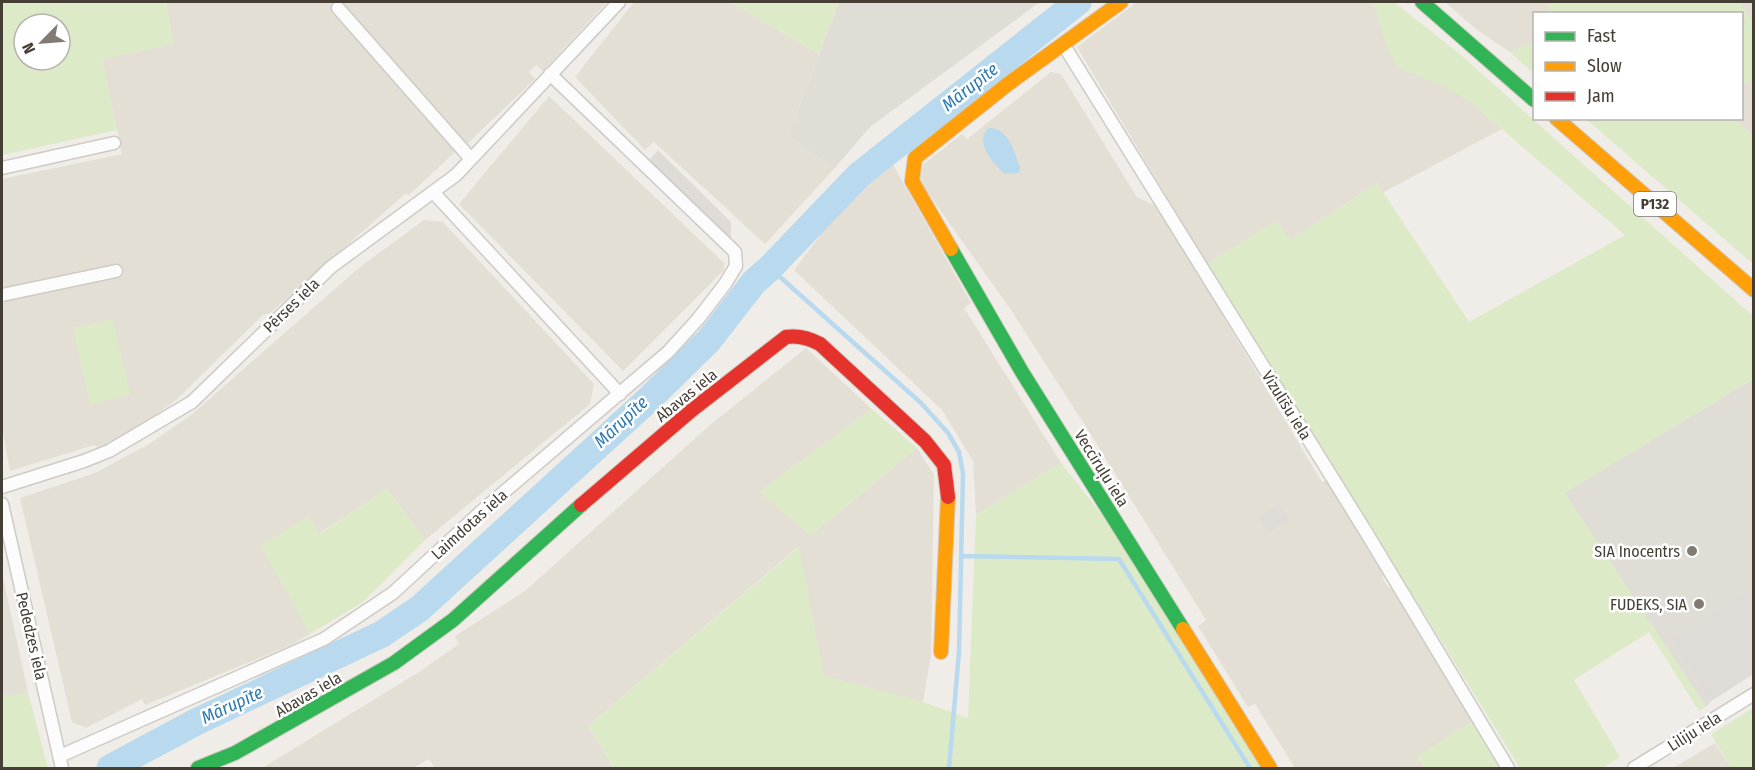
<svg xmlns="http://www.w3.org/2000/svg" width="1755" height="770" viewBox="0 0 1755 770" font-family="'Fira Sans Condensed',sans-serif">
<rect width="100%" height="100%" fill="#f0ede8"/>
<path fill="#e4dfd5" d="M166,2H331H330L340,21L456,151L409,195L405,194L269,314H264L176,400L140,426L98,448L94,445L10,471L2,427V179L122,154L102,59L173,44Z
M337,2H607L543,71L536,65L529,72L535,79L466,145Z
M634,2H730L819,54L788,136L834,169L765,244L654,142L645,150L575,77Z
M1137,2H1382L1502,129L1382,193L1377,183L1291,240L1276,222L1207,264L1077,47Z
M1445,2H1599L1594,13L1534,14V42L1510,52L1477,30Z
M1664,2H1753V136L1734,119L1742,118V14Z
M1051,72L1061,74L1137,197L1158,207L1225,314L1223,316L1320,479L1322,482L1327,480L1383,574L1382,577L1388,587L1392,588L1473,721L1418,756L1425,768H1295L1255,704L1248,707L1198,626L1206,620L1088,430L1009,307L918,179L924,164L962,134L967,139Z
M549,96L724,263V270L623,371L459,204Z
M891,161L971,303L964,308L1061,463L976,515L973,461L942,410L794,270L860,183Z
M424,220L443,222L594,384L590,404L425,540L387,489L319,534L262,546L310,634L291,645L145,705L142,699L86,728L72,722L20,498L95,473L149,444L191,415L360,267Z
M806,348L872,409L760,492L811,535L917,448L934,475L931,655L923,702L823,676L798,547L588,726L614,768H435L429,759L413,768H262L419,672L459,644L455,636L525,591L710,425Z
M2,573L28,692L2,696Z
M1715,743L1731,768H1673Z"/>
<path fill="#e0dcd6" d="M839,2H1040L870,127L834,169L788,136Z
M1753,379V674L1711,701L1706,707L1564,493Z"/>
<path fill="#ddeac8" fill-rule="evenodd" d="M2,2H166L173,44L102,59L117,130L2,155ZM24,24H60V60H24Z
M730,2H839L819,54Z
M1371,2H1394L1461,55L1753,316V379L1565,493L1706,707L1699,711L1649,632L1574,680L1620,757L1602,768H1520L1207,264L1276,221L1291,240L1377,183L1469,322L1625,235L1469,101L1439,84L1397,67L1384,38L1376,9Z
M1549,2H1739L1753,23V79L1742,84V14L1549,13Z
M1534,42V74L1510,52Z
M1586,119H1734L1753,136V264Z
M113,319L130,395L90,404L73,328Z
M872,409L917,448L811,535L759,492Z
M1061,463L1125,544L1262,768H614L588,726L799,547L824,676L923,702L968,718L976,515Z
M387,489L425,540L363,602L310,634L261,546L308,517L320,534Z
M28,692L48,768H2V696Z
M1753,708V768H1731L1711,734Z
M1473,721L1502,768H1425L1417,756Z"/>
<path fill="#dfdcd8" d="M658,150L731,222V241L648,161Z
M1280,504L1290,520L1268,533L1258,516Z
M1753,588V674L1711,701L1673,640Z"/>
<path fill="#b8d9ee" d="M989,128C1009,127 1014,153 1020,167L1019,173L1005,174C994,166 973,140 989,128Z"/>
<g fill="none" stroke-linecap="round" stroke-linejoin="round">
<path stroke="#b8d9ee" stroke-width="4.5" d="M770,268L921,403L948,433L959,452L963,474L959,652L949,768
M961,556L1119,559L1250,768"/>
<path stroke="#b8d9ee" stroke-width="27" d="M110,768L196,722L382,634L419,609L649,399L709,340L754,282L770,268L859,175L1078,2"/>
<defs>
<path id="street" d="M338,8L471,159
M1063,44L1366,532L1508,768
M2,168L114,143
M433,192L620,394
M2,295L116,271
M2,487L84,461L109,451L192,402L331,267L456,175L619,2
M2,504L62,768
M60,756L324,639L393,593L484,509L668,352L698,319L725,284L736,266L735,252L550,74
M1634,768L1754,694"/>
<path id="fast" d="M1422,2L1534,100
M951,249L1022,372L1183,629
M198,768L235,753L394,663L453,620L581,505"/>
<path id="slow" d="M1556,118L1754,290
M951,249L912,181L915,158L1008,84L1121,2
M1183,629L1270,768
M941,652L948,497"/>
<path id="jam" d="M581,505L692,410L786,337C799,335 809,338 820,344L925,441L944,465L948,497"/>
</defs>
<use href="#street" stroke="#cecbc6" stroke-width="15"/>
<use href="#fast" stroke="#cfcabf" stroke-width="16"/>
<use href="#slow" stroke="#cfcabf" stroke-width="16"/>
<use href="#jam" stroke="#cfcabf" stroke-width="16"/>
<use href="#street" stroke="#fdfcfc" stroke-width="12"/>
<use href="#fast" stroke="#30b455" stroke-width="14"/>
<use href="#slow" stroke="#ff9f0a" stroke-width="14"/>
<use href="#jam" stroke="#e5322d" stroke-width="14"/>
</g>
<g fill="#817b74" stroke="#fff" stroke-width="2">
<circle cx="1692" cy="551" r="6"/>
<circle cx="1699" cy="604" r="6"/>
</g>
<g text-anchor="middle" stroke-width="5" stroke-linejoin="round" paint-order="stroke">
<rect fill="#fff" stroke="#7d7872" stroke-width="1.5" x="1634" y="192" width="42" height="24" rx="4.5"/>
<g font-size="15" font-weight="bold" fill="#453e35">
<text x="1655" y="209">P132</text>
</g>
<g font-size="16" fill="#453e35" stroke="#fff">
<text transform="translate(291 305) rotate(-44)" y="6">Pērses iela</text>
<text transform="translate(686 395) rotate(-39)" y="6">Abavas iela</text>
<text transform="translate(1287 405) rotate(58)" y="6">Vizulīšu iela</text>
<text transform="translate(1102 468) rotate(58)" y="6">Veccīruļu iela</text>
<text transform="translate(469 524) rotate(-42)" y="6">Laimdotas iela</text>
<text transform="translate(32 636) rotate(77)" y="6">Pededzes iela</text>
<text transform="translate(308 694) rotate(-30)" y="6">Abavas iela</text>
<text transform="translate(1694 731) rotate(-32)" y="6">Liliju iela</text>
</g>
<g font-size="16" fill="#453e35" stroke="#fff" text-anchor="end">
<text x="1680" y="557">SIA Inocentrs</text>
<text x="1687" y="610">FUDEKS, SIA</text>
</g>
<g font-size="18" font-style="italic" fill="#2e7bb1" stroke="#fff">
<text transform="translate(970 87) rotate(-38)" y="6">Mārupīte</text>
<text transform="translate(621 422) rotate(-43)" y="6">Mārupīte</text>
<text transform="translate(232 705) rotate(-25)" y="6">Mārupīte</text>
</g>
</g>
<rect width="1755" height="770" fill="none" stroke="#453e35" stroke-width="6"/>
<rect x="1533" y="12" width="210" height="108" fill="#ffffff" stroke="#b5b2ae" stroke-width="1.5"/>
<rect x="1545" y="32" width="30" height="9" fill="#30b455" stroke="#b5b2ae" stroke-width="1.5"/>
<text x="1587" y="42" font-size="18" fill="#453e35">Fast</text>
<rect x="1545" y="62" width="30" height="9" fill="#ff9f0a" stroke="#b5b2ae" stroke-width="1.5"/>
<text x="1587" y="72" font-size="18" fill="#453e35">Slow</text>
<rect x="1545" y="92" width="30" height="9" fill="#e5322d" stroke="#b5b2ae" stroke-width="1.5"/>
<text x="1587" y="102" font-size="18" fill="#453e35">Jam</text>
<g transform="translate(42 42) rotate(245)"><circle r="28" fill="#ffffff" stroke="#b5b2ae" stroke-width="1.5"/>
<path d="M0-4.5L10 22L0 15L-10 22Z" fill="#817b74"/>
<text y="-9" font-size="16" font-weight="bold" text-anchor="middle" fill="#453e35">N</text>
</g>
</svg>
